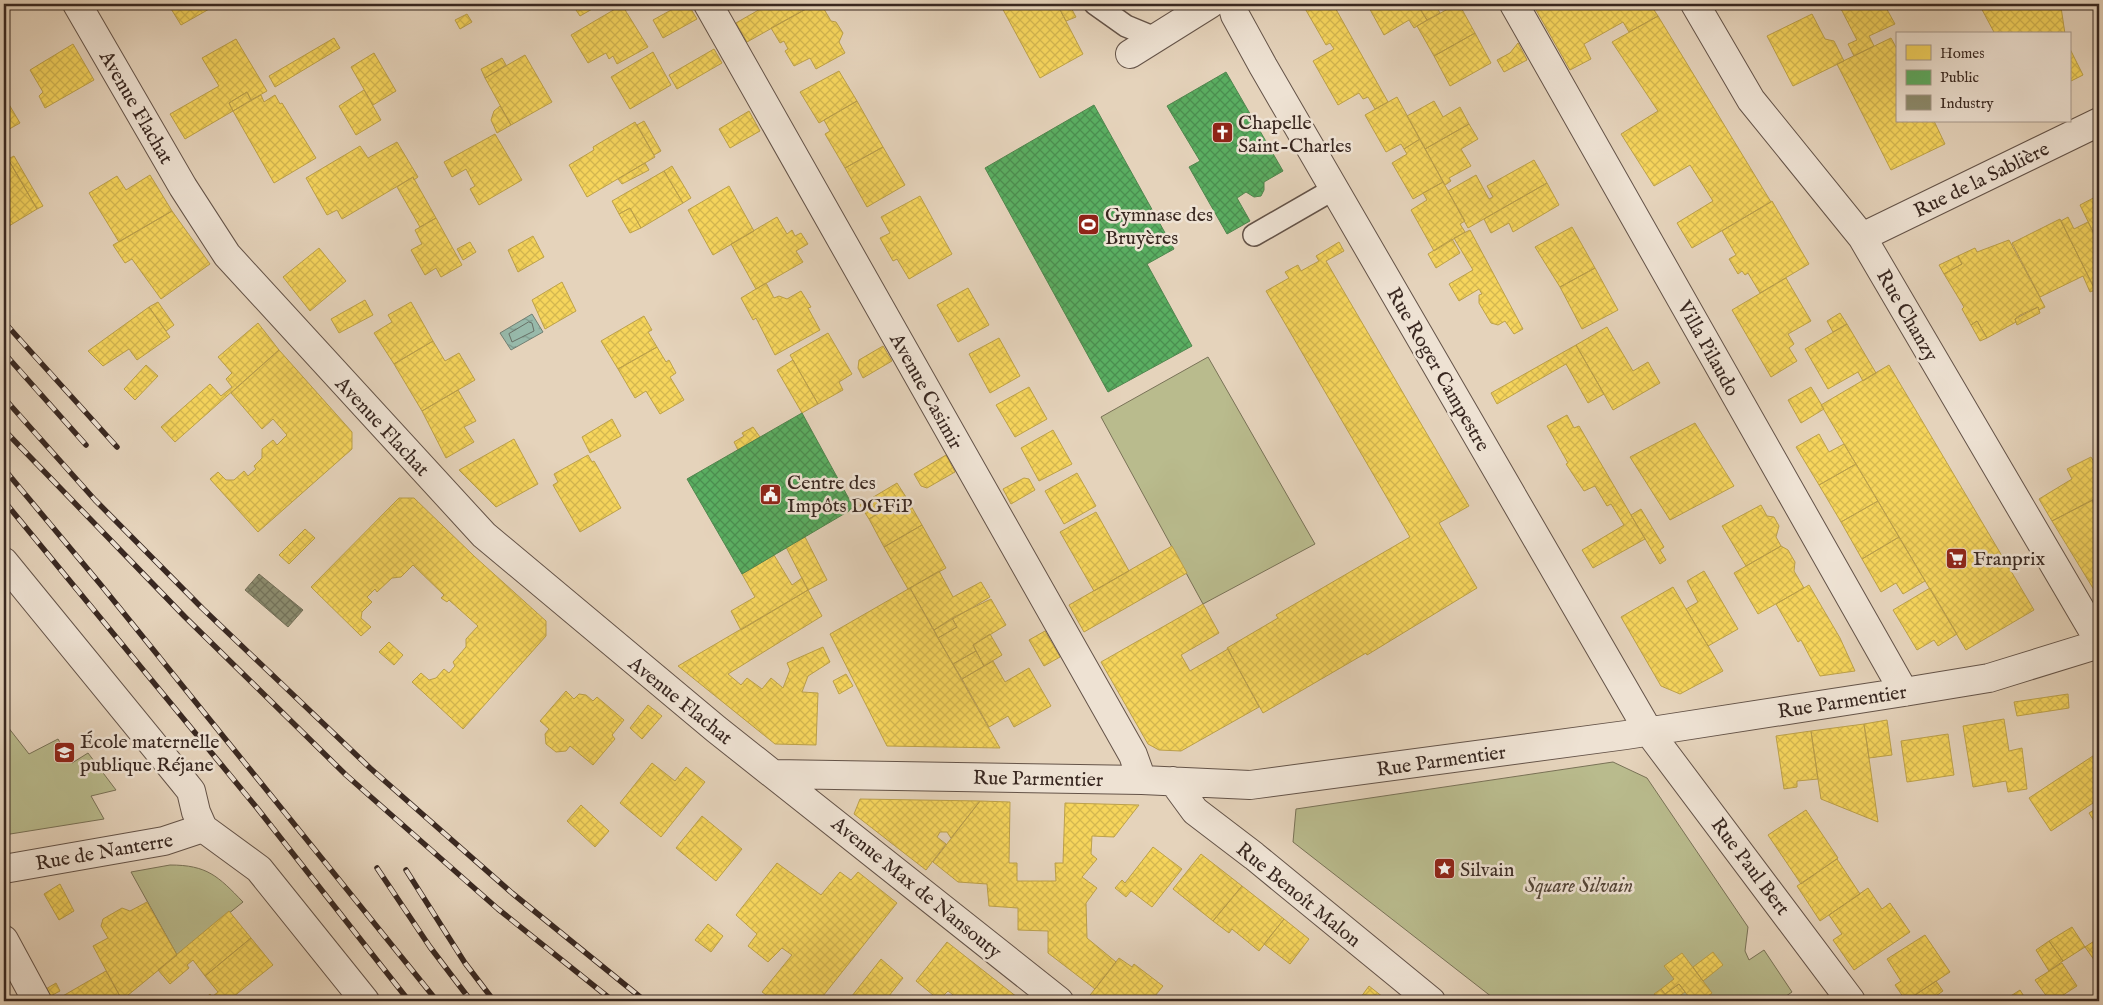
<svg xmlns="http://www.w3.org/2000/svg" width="2103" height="1005" viewBox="0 0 2103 1005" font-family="'IM FELL English',serif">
<defs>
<pattern id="water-ripples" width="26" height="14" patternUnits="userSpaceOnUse" patternTransform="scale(1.25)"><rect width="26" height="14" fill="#97b9aa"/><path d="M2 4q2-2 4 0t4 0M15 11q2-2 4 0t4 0" fill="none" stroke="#7c968a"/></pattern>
<pattern id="homes-cross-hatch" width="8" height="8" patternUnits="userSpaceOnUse" patternTransform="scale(1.25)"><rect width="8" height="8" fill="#f6d55c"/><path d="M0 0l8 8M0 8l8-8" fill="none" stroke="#d4b750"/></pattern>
<pattern id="public-cross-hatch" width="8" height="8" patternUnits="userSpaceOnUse" patternTransform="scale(1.25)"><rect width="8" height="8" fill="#5aae61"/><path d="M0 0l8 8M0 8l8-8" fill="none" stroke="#4b8e50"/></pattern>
<pattern id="industry-cross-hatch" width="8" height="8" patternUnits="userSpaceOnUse" patternTransform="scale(1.25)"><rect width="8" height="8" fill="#8c8c6e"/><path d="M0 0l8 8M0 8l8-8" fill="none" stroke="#73725a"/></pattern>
</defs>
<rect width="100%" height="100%" fill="#e5d3bb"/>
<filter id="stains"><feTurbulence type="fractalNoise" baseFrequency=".004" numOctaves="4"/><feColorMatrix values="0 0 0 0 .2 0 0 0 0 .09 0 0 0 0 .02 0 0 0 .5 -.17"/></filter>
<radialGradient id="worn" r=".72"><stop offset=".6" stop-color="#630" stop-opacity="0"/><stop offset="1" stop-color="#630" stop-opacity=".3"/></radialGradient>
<path fill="#b9bb8d" stroke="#797257" d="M1208,357L1315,544L1203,604L1101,417Z
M4,722L29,754L58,739L72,763L88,753L116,790L91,796L104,819L4,835Z
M1613,762L1647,778L1748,927L1745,951L1749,960L1764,950L1792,992L1779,1001H1497L1293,842L1296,809Z
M170,865C207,865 218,876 243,902L177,955L131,872Z"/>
<path fill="url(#water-ripples)" stroke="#717f73" d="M532,314L543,332L511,350L500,333Z"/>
<path fill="url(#homes-cross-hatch)" stroke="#bda14a" d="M168,4H218L181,25Z
M572,4H601L580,16Z
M682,4H688L697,19L663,38L653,20Z
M769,4H815L747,42L736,23Z
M815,4H821L831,21L836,22L843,33L839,42L845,53L816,69L810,58L794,66L785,51L788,49L784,41L780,43L771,28Z
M1000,4H1057L1083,54L1040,78Z
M1057,4H1069L1076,17L1066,21Z
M1306,4H1333L1388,102L1375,109L1368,97L1363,99L1359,93L1338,105L1313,61L1334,49L1330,43L1326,45L1303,5Z
M1367,4H1417L1427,20L1414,28L1409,20L1384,35Z
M1417,4H1439L1436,6L1440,13L1427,20Z
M1457,4H1459L1475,33L1434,56L1417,26Z
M1541,4H1650L1658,16L1629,32L1623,22L1584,44L1591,59L1570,70L1535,8Z
M1847,4H1884L1895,24L1869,36L1874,46L1854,56L1848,44L1857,40L1840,7Z
M1979,4H2048L2049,6L2061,7L2065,34H1995Z
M622,5L648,47L617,64L613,56L609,59L606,53L588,63L571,35Z
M467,14L472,22L460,29L455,20Z
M1812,14L1825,39L1834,41L1844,61L1793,86L1767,36Z
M1658,16L1771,202L1692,248L1677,223L1713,201L1690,165L1654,186L1621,134L1658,111L1612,42Z
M1475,33L1491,63L1450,86L1434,56Z
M334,38L340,48L275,87L269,76Z
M1891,38L1897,49V121H1934L1945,144L1891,170L1837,64Z
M236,39L267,91L251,100L247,92L229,103L233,111L185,139L170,114L219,86L202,58Z
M1518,43L1527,60L1504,72L1497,60L1510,53Z
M73,44L94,80L45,108L39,96L43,92L30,70Z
M2069,47L2083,75L2069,82Z
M714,49L722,63L677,89L669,75Z
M653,52L671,85L630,109L611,77Z
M374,53L396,91L373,105L351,67Z
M525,55L552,102L511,125L485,78Z
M502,58L506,65L485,78L481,69Z
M839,71L857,101L819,123L800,92Z
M364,90L381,120L356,135L339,106Z
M247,92L251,100L233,111L229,103Z
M261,95L264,102L275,95L280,104L282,103L316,158L274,183L233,111Z
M4,96L20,123L4,132Z
M1397,97L1420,139L1404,149L1401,144L1386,152L1365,115Z
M857,101L883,147L845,168L825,134L830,131L824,120Z
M1434,101L1443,117L1460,107L1469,124L1425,149L1407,116Z
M500,106L511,125L497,133L491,120L494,111Z
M749,111L760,131L730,148L719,129Z
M644,121L661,151L654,155L637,125Z
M635,122L655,157L587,197L569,165L594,150L593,147Z
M1469,124L1478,139L1461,149L1471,166L1449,178L1451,181L1445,185L1425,149Z
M495,134L522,180L479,205L470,189L475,186L466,169L452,177L444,162Z
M1420,139L1443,182L1413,199L1392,163L1407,154L1404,149Z
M397,142L418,177L414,180L413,177L342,219L337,210L327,215L306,178L360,146L368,158Z
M883,147L905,185L867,207L845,168Z
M4,152L37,209L4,229Z
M14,156L43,206L37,209L8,159Z
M1534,160L1547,183L1468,228L1448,191L1476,175L1489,199L1493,197L1487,186Z
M645,163L649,170L622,184L618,179Z
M672,166L691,198L683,203L664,171Z
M664,171L683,203L641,228L630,208L619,214L612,201Z
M150,175L172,211L119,242L89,193L117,176L126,190Z
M413,177L436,218L420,227L397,187Z
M1443,182L1465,221L1460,224L1465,232L1434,251L1411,210L1427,200L1423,193Z
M1547,183L1559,205L1513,232L1509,223L1491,233L1484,219Z
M729,186L754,231L713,255L688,210Z
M2099,195V244L2080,205Z
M920,196L952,254L909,279L897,259L893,261L880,238L890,233L881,217Z
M1772,201L1809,264L1760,293L1748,273L1745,275L1742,271L1738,274L1729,259L1736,255L1722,231Z
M630,208L641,228L630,233L619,214Z
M172,211L210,264L161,299L132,259L125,263L113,245Z
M777,217L787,234L792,230L795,236L801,233L808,244L796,251L803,262L756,289L731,244Z
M2068,217L2074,229L2088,222L2099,244V298L2061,221Z
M436,218L462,265L441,277L436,268L425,275L411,250L422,244L415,230Z
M2060,219L2095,290L2090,292L2083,276L2040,297L2012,243Z
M1572,227L1595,268L1560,287L1535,247Z
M1470,230L1523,329L1514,334L1505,321L1498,325L1491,323L1479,303V295L1482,294L1479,289L1459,301L1449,284L1473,270L1454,238Z
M533,236L544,257L518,272L508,250Z
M1452,239L1460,253L1436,268L1428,254Z
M2009,240L2045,307L2039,310L2038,307L2020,315L2015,319L2016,322L1987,338L1977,321L1971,325L1962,309L1964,307L1944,274L1962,264L1958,256L1975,248L1977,252Z
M470,242L476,252L463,260L457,249Z
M1339,242L1344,251L1326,261L1469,506L1439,523L1477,588L1367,655L1366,653L1263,713L1227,648L1278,618L1276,615L1410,537L1266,291L1289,278L1285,272L1298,265L1301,271L1319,261L1316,256Z
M319,248L346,281L310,311L283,277Z
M1958,256L1962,264L1944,274L1939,265Z
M1595,268L1618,310L1582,329L1560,287Z
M1786,278L1811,321L1788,334L1794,344L1789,348L1797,361L1771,377L1732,310Z
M562,282L576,311L545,329L532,300Z
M766,283L774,298L779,296L787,299L801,291L811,307L808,308L820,330L775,355L756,318L753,320L741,298Z
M968,288L989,325L958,342L937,305Z
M365,300L373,315L339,333L331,319Z
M158,302L174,325L166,331L149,307Z
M411,302L433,341L394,364L374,333L392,322L388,315Z
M149,307L170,337L137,360L129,349L103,366L88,351Z
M2038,307L2040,313L2017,325L2015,319Z
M1840,313L1847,324L1833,332L1827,321Z
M644,316L652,330L648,332L657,347L618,369L601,341Z
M1977,321L1987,338L1980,341L1971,325Z
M258,323L279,350L175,442L161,427L210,384L221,396L232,387L226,379L232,373L218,357Z
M1847,324L1876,373L1863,381L1858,372L1828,389L1805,349Z
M1607,327L1633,371L1648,362L1660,383L1613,410L1576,345Z
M828,333L852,374L839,382L843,390L818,404L790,355Z
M999,338L1020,376L990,393L969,354Z
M433,341L445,361L459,353L475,380L422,411L394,364Z
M1576,345L1604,394L1588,403L1566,364L1497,404L1491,393Z
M883,346L892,361L863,378L858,368L859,360Z
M657,347L666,362L669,360L676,373L670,377L684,400L660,414L646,391L635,398L618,369Z
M279,350L352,432V449L258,532L210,479L218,472L226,480H234L244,471L248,476L256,469L254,466L262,458V449L273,440L277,445L287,435L273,419L262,429L231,393Z
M793,360L818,404L802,413L777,370Z
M146,365L158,376L135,400L124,389Z
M1889,365L2034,610L1966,650L1821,405Z
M1029,387L1047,419L1015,437L996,405Z
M1811,387L1824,409L1801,423L1788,400Z
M458,390L476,421L464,427L474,442L446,458L422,411Z
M1567,415L1574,428L1579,426L1645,539L1593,568L1582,550L1624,525L1611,504L1607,506L1595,486L1584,491L1566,464L1568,463L1547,426Z
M612,419L621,436L590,453L582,437Z
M1695,423L1734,486L1670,520L1630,457Z
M753,427L760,437L738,450L734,442L744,436L742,433Z
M1053,430L1072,464L1039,481L1021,448Z
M1819,434L1829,452L1844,444L1856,464L1819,485L1796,447Z
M514,439L538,484L496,507L459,470Z
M588,455L592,462L594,461L621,508L580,532L553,485L558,482L554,474Z
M946,455L955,472L927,488L921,486L914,474Z
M2091,457L2099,470V497L2052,521L2039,499L2072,479L2067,469Z
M1856,464L1878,501L1841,522L1819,485Z
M1077,473L1096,506L1064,524L1045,491Z
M1024,478L1029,479L1035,490L1011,504L1003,489Z
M897,483L906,497L869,519L860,505Z
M906,497L922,525L884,547L869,519Z
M2099,497V515L2092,500Z
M399,498H414L474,556L546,621V636L463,729L412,682L421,673L429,680L436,678L444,669L449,673L455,666L453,662L466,647V639L478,626L449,600L447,602L441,598L444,595L413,565L401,577L392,578L377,592L375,589L367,597L372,602L362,612L361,618L371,627L361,636L311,587Z
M2092,500L2099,515V598L2052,521Z
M1878,501L1899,537L1862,559L1841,522Z
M1761,505L1767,516L1774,517L1779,526L1776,537L1781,546L1746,566L1722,526Z
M1641,509L1664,547L1660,550L1666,560L1660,564L1631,515Z
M1096,512L1129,571L1094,591L1060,532Z
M922,525L946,568L908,589L884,547Z
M305,529L315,538L289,564L279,555Z
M805,537L827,580L808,590L786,547Z
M1899,537L1925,581L1903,594L1896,583L1881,592L1862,559Z
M1172,546L1187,573L1084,632L1069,605Z
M1781,546L1788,550L1795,562L1794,571L1804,588L1758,614L1734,573Z
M774,555L792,585L802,578L808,590L741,630L731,611L755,597L742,574Z
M939,571L953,597L981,582L990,597L934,630L910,588Z
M1704,571L1738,629L1708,646L1686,609L1698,602L1687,581Z
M1809,585L1840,638L1855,671L1820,676L1801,640L1798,642L1776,604Z
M1673,587L1723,671L1680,694L1661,686L1621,617Z
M910,588L938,638L1000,748L887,746L830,634Z
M1930,588L1957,634L1938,646L1934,640L1917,650L1893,610Z
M808,590L822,616L728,674L741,685L747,678L762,689L771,678L783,688L790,670L787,663L823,647L830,662L808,676L802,692L818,693L816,745L775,744L678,666Z
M991,599L1006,625L973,645L976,651L953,664L938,638L957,627L952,618Z
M1203,604L1219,633L1181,655L1190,671L1228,649L1259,707L1181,751L1159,750L1148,744L1101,662Z
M952,618L957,627L938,638L934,630Z
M1045,631L1060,657L1044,666L1029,640Z
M990,634L1002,655L984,666L973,645Z
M389,642L403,655L394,665L379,652Z
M976,651L984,666L962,679L953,664Z
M993,661L1005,682L1029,668L1051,706L1014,727L1008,716L989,727L962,679Z
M846,674L853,686L839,694L833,681Z
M566,691L574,699L579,694L586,695L593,701L597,697L624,720L612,735L615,739L593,765L570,746L566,751L556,752L546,744L545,734L549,729L540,721Z
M2068,694L2069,708L2017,716L2014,702Z
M648,705L662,716L642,739L630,728Z
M2004,719L2009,751L2022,748L2027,789L2008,792L2006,781L1973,787L1963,726Z
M1887,720L1892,755L1869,758L1864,724Z
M1864,724L1869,758L1878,822L1821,799L1818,779L1811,731Z
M1811,731L1818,779L1797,781V787L1784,789L1776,736Z
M1948,734L1954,775L1907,782L1901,741Z
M2099,752V799L2051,831L2029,798Z
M652,763L675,781L686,767L705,782L661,837L620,803Z
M860,799L980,801L951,838L947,832H940L937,837L946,844L926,870L854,814Z
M980,801L1010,802L1009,863H1017V881H1056L1055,863H1063L1065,803L1139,805L1114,837L1092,836L1091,854L1097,859L1082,877L1097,888L1086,903L1087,938L1116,962L1095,989L1048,953V931L1018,930V908L989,906L987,884L958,882L933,862Z
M581,805L609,831L595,847L567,821Z
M2099,807V829L2089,813Z
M1806,810L1838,858L1801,884L1768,835Z
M702,816L742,849L716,881L676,848Z
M1153,847L1182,869L1152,907L1131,891L1126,897L1115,888L1122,880L1125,883Z
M1201,854L1242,886L1213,921L1173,889Z
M1837,859L1860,894L1820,921L1797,886Z
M777,863L821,895L840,872L851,880L858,872L897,903L819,1001H774L762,992L792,955L782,948L768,962L748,946L757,934L736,915Z
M60,884L74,911L59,920L44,894Z
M1242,886L1284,919L1259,951L1232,929L1229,933L1213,921Z
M1868,888L1882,909L1890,903L1910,932L1854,970L1833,940L1842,934L1829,915Z
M147,902L177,955L122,1000L93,946L108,938L101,926L103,919L122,908L130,911Z
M229,911L251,938L205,976L193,960L187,965L189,968L170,984L158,970Z
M1284,919L1309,939L1290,964L1264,944Z
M708,924L723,936L711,952L695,940Z
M2072,927L2085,947L2063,961L2049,941Z
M1925,935L1950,972L1906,1001L1895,985L1901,981L1887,959Z
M251,938L273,965L228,1001H202L210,994L212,997L218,992L205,976Z
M2099,938V963L2097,964L2085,947Z
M2049,941L2063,961L2049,971L2036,950Z
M947,942L1022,1001H961L948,991L939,1000L916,981Z
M1713,952L1723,965L1703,981L1693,967Z
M1682,953L1712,993L1701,1001H1692L1679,984L1665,994L1661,989L1674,979L1664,966Z
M1119,958L1132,967L1134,964L1163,986L1151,1001H1090L1087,999Z
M881,959L903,978L885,1001H848Z
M2062,963L2077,986L2054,1001H2050L2035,980Z
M106,971L122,1000L121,1001H64L61,997Z
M1936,981L1943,991L1933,998L1935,1001H1906Z
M56,983L60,991L47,998L44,990Z
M1679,984L1685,992L1672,1001H1659L1654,994L1661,989L1665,994Z
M1369,986L1388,1001H1358Z
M2020,990L2025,998L2020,1001H2008L2006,999Z"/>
<path fill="url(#public-cross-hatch)" stroke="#50864e" d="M1226,72L1283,171L1264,182V190L1261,196L1254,197L1246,192L1237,198L1250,221L1227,234L1189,167L1200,161L1167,106Z
M1094,105L1174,249L1147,264L1192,346L1108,392L985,168Z
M802,413L854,508L742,574L687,479Z"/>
<path fill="url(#industry-cross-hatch)" stroke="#736e57" d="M259,574L303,610L288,627L245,590Z"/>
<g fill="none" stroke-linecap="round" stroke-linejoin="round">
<path stroke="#687066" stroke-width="1" d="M529,322L532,323L534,331L512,342L509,334Z"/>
<defs>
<path id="service" d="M1095,4L1126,26L1155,38
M1254,235L1334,189"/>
<path id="minor" d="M77,4L183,187L227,255L484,535L716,729L1059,1001
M708,4L1133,755L1142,780
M1232,4L1235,15L1263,66L1649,732L1851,1001
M1514,4L1904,692
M1695,4L1751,100L1862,237L2099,641
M1130,54L1210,4
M1862,237L2099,122
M4,562L183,781L191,791L196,812L203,828L259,869L365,1001
M774,774L1142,780L1250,785L1626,735L1904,692L1989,678L2099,644
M1173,781L1195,811L1254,856L1431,1001
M4,869L164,841L203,828
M4,940L37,1001"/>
</defs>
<use href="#service" stroke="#645348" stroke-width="24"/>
<use href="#minor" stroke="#645348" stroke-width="30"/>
<use href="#service" stroke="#eee2d3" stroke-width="21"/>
<use href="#minor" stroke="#eee2d3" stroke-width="28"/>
<defs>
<path id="rail" d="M4,322L117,447
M4,353L86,445
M4,398L95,500L202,608L370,768L512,893L645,1001
M4,430L185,617L346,775L498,909L613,1001
M4,469L101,585L437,1001
M4,501L257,808L409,1001
M377,868L430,947L471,1001
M406,870L465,963L494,1001"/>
</defs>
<use href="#rail" stroke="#392821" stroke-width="5.5"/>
<use href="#rail" stroke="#eee2d3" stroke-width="4" stroke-dasharray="11" stroke-linecap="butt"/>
</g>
<defs>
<symbol id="church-square" viewBox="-11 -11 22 22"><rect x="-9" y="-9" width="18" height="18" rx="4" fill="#8f2418" stroke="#eee2d3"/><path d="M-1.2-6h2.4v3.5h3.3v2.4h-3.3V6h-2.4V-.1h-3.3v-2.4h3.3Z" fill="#fff"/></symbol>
<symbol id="stadium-square" viewBox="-11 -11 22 22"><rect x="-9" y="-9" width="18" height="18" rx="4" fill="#8f2418" stroke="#eee2d3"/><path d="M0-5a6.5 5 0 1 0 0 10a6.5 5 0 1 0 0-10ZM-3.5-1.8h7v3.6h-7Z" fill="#fff"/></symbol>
<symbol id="civic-square" viewBox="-11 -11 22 22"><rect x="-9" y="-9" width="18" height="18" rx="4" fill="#8f2418" stroke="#eee2d3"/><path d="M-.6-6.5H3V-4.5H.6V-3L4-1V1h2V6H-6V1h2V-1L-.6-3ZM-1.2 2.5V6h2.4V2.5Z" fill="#fff"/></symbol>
<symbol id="supermarket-square" viewBox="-11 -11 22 22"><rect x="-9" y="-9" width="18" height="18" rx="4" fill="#8f2418" stroke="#eee2d3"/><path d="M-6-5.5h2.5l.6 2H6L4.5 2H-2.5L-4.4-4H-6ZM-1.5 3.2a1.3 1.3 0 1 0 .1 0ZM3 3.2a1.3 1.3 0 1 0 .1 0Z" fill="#fff"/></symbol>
<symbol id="school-square" viewBox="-11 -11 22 22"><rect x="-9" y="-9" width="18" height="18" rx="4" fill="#8f2418" stroke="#eee2d3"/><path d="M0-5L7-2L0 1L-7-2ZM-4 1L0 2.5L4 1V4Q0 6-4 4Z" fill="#fff"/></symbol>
<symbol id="sight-square" viewBox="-11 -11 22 22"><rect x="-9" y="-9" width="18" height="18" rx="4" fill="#8f2418" stroke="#eee2d3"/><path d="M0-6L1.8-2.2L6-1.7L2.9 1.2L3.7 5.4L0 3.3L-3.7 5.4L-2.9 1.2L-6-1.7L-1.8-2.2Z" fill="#fff"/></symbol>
</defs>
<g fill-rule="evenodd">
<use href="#church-square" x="1210" y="120" width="25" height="25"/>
<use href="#stadium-square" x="1076" y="212" width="25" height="25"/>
<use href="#civic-square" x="758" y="482" width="25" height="25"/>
<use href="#supermarket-square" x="1944" y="546" width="25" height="25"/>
<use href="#school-square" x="52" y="740" width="25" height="25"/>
<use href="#sight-square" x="1432" y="856" width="25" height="25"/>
</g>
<g text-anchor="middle" stroke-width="5" stroke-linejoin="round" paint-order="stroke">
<g font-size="20" fill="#392821" stroke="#eee2d3">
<text transform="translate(137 107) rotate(60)" y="7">Avenue Flachat</text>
<text transform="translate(1981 179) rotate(-26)" y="7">Rue de la Sablière</text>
<text transform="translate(1908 315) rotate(60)" y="7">Rue Chanzy</text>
<text transform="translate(1709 348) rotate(61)" y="7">Villa Pilaudo</text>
<text transform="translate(1439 369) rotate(60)" y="7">Rue Roger Campestre</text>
<text transform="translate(927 391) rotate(61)" y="7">Avenue Casimir</text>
<text transform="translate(383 426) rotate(47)" y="7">Avenue Flachat</text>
<text transform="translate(681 700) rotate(39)" y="7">Avenue Flachat</text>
<text transform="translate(1842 701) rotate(-9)" y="7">Rue Parmentier</text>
<text transform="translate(1441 760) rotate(-8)" y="7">Rue Parmentier</text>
<text transform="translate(1038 778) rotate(1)" y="7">Rue Parmentier</text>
<text transform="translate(104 851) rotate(-10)" y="7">Rue de Nanterre</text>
<text transform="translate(1751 866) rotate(53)" y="7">Rue Paul Bert</text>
<text transform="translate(917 887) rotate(39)" y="7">Avenue Max de Nansouty</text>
<text transform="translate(1299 894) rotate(39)" y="7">Rue Benoît Malon</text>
</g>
<g font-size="20" fill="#392821" stroke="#eee2d3" text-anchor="start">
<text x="1238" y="129">Chapelle<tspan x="1238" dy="23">Saint-Charles</tspan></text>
<text x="1105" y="221">Gymnase des<tspan x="1105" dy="23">Bruyères</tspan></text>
<text x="787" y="489">Centre des<tspan x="787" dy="23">Impôts DGFiP</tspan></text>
<text x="1973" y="565">Franprix</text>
<text x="80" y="748">École maternelle<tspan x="80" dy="23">publique Réjane</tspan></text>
<text x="1460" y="876">Silvain</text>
</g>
<g font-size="20" font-style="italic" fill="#534537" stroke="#eee2d3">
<text x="1579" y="892">Square Silvain</text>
</g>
</g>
<rect width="2103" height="1005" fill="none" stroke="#e5d3bb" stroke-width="20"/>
<rect x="5" y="5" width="2093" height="995" fill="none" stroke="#392821" stroke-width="2.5"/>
<rect x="10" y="10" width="2083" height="985" fill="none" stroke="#392821"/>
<rect x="1896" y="32" width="175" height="90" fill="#eee2d3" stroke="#a6988c"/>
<rect x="1906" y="45" width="25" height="15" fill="#f6d55c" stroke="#a6988c"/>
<text x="1940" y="58" font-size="15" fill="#392821">Homes</text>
<rect x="1906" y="70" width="25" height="15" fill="#5aae61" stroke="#a6988c"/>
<text x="1940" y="82" font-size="15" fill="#392821">Public</text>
<rect x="1906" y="95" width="25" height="15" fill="#8c8c6e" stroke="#a6988c"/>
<text x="1940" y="108" font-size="15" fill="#392821">Industry</text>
<rect width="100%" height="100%" filter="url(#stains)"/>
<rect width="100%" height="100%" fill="url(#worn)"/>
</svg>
